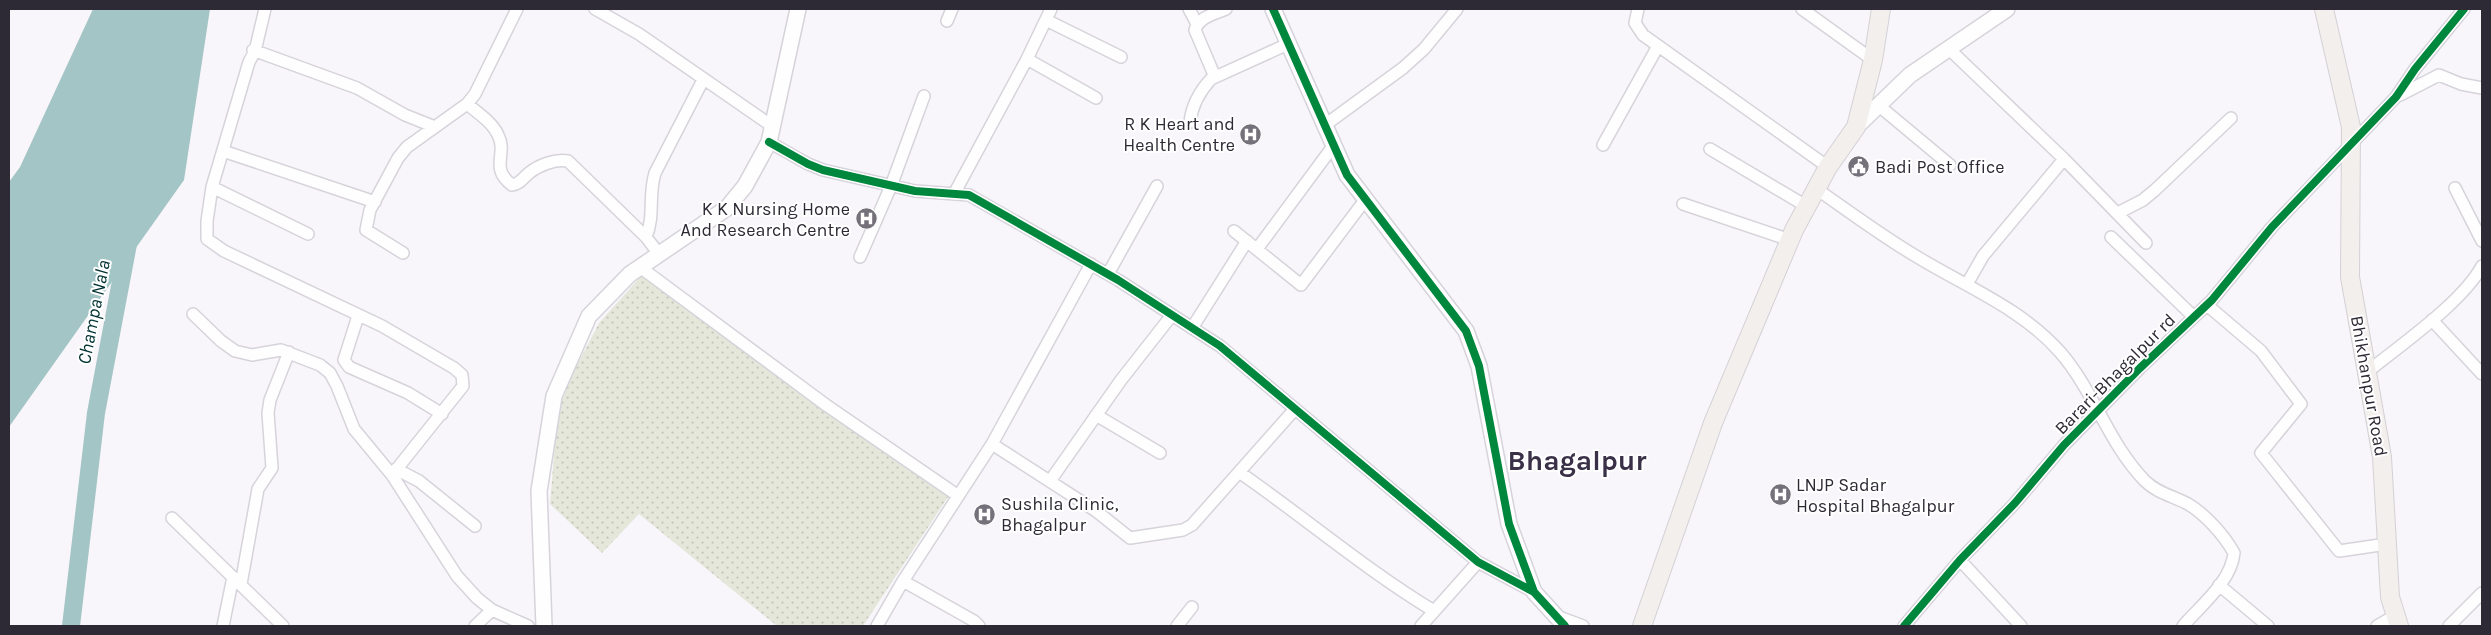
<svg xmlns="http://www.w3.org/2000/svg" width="2491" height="635" viewBox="0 0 2491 635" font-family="Karla,sans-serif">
<defs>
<pattern id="grass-dots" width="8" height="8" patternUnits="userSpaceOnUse" patternTransform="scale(1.25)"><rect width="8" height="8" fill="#e5e7da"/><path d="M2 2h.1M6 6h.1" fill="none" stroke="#c5c6bc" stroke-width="1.8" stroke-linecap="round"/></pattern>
</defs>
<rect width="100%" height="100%" fill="#f8f6fa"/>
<path fill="url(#grass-dots)" d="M642,275L748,355L948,497L863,626H777L639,514L602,553L550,504L557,419L568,382L599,323Z"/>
<path fill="#a4c5c6" d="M93,9H210L184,180L9,427V182L20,167Z"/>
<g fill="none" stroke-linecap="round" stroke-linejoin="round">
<path stroke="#a4c5c6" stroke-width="18" d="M71,626L96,413L128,244"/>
<defs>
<path id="street" d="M265,9L255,51L249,62L212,187L207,221V239L224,251L382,326L454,368L462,375L463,386L392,475
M595,9L639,34L772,126
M1189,9L1197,24
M1638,9L1635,23L1643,35L1828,167
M1802,9L1873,60
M1046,20L1121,57
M947,21L952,9
M1948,48L2064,159L2146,243
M253,50L357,88L405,115L435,127
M1027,59L1096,98
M1215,77L1195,30C1199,17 1214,14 1226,9
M2400,95L2439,75L2461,84L2482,88
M467,104C478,113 492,122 498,135C508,154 489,168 512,185C520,184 523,178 529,173C539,165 555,159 568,161L646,237L659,254
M1878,105L1950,165
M1190,122C1192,105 1199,92 1211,79L1288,44
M1325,125L1403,68L1424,49L1457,9
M769,142L808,164L823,170L915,191L969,195L1118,280L1220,346L1478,562L1534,592
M1603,145L1658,46
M1710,149L1806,206
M223,151L375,202
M212,187L308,234
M1815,188C1850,212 1883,237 1919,258C1967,287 2022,309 2060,352C2094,391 2108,443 2145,481C2157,493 2173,496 2188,504C2205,514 2224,535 2234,553C2231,582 2201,605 2183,626
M2455,188L2482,241
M954,194L1027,59L1051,9
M1683,204L1790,240
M2118,213L2143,200L2155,190L2231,118
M1234,231L1301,285L1365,200
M646,237C655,216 648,195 655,173L703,80
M2111,237L2194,317
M1257,249L1334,145
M403,253L366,230L370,210L398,158L407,147L467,104L475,94L517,9
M860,257L891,186L924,96
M640,267L826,405L957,495
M1108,274L1157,186
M1967,284L1983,256L2064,159
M2207,305L2261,351L2301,404L2261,453L2339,551L2387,544
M193,314L221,341L235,351L252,355L281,350L320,365L330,373L337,386L354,429L392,475L457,576L477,598L492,610L528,626
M358,316L344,360L349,367L408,393L442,414
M2432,320L2482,374
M1192,328L1247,241
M2366,373C2399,346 2462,303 2482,266
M1096,415L1160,453
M992,444L1096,511L1130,538L1183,530L1192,525L1295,409
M396,469L419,481L475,526
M1239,472C1304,517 1366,570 1434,611
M1050,481L1121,380L1172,315
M172,518L283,626
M1960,560L2021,626
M903,581L974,621L979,626
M241,584L258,489L272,468L268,413L270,400L289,352
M2219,585L2268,626
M1559,617L1583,626
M223,626L233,577
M475,626L492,610
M877,626L903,581L992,444L1091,264
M1177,626L1192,607
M1421,626L1478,562
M1904,626L1960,560L2015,503L2064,445L2140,368L2212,300L2272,227L2396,97L2415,69L2464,9
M2377,626L2396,615
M2449,626L2482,593"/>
<path id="secondary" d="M1273,9L1347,175L1466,331L1479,366L1509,524L1534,592L1565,626
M1856,127L1910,75L2007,9
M544,626L539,491L554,396L589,316L630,274L727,208L745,186L769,142L798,9"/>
<path id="primary" d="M2324,9L2351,127L2350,277L2382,457L2390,597L2399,626
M1642,626L1713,423L1794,230L1828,167L1856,127L1873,60L1881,9"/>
</defs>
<use href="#street" stroke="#d6d3db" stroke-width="14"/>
<use href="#secondary" stroke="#d6d3db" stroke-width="18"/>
<use href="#primary" stroke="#d3d1d5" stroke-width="20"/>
<use href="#street" stroke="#fefefe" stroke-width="11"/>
<use href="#secondary" stroke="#fefefe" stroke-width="15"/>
<use href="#primary" stroke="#f2efec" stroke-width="18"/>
<defs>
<path id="cycleway" d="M1273,9L1347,175L1466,331L1479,366L1509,524L1534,592L1565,626
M769,142L808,164L823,170L915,191L969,195L1118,280L1220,346L1478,562L1534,592
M1904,626L1960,560L2015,503L2064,445L2140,368L2212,300L2272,227L2396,97L2415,69L2464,9"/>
</defs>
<use href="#cycleway" stroke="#fff" stroke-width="11"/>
<use href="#cycleway" stroke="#00873e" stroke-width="8"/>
</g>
<defs>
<symbol id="hospital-disc" viewBox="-11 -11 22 22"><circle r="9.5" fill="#75717a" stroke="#fff"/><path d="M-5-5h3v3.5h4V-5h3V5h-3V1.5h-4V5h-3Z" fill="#fff"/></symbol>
<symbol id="civic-disc" viewBox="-11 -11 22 22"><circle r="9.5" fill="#75717a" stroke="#fff"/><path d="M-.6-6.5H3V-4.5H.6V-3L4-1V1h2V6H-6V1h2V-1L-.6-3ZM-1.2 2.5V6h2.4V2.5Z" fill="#fff"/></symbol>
</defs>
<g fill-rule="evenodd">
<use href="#hospital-disc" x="1238" y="122" width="25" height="25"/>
<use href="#civic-disc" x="1846" y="154" width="25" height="25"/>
<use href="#hospital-disc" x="854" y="206" width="25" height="25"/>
<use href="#hospital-disc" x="1768" y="482" width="25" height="25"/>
<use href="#hospital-disc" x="972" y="502" width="25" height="25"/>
</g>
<g text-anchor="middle" stroke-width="4" stroke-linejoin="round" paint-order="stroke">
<g font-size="18" fill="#2e2a35" stroke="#fff" text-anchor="start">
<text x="1235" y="130" text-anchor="end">R K Heart and<tspan x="1235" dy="21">Health Centre</tspan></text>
<text x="1875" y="173">Badi Post Office</text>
<text x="850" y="215" text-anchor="end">K K Nursing Home<tspan x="850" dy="21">And Research Centre</tspan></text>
<text x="1796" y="491">LNJP Sadar<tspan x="1796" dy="21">Hospital Bhagalpur</tspan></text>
<text x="1001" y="510">Sushila Clinic,<tspan x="1001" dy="21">Bhagalpur</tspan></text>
</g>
<g font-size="18" fill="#2e2a35" stroke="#fff">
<text transform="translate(2115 374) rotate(-45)" y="6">Barari-Bhagalpur rd</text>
<text transform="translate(2369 386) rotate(80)" y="6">Bhikhanpur Road</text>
</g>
<g font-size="19" font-style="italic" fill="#003132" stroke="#fff">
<text transform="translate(93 312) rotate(-79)" y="7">Champa Nala</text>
</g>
<g font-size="28" font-weight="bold" fill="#3a3148" stroke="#fff">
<text x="1577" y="470">Bhagalpur</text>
</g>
</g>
<rect width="2491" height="635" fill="none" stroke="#2e2a35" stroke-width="20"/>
</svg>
